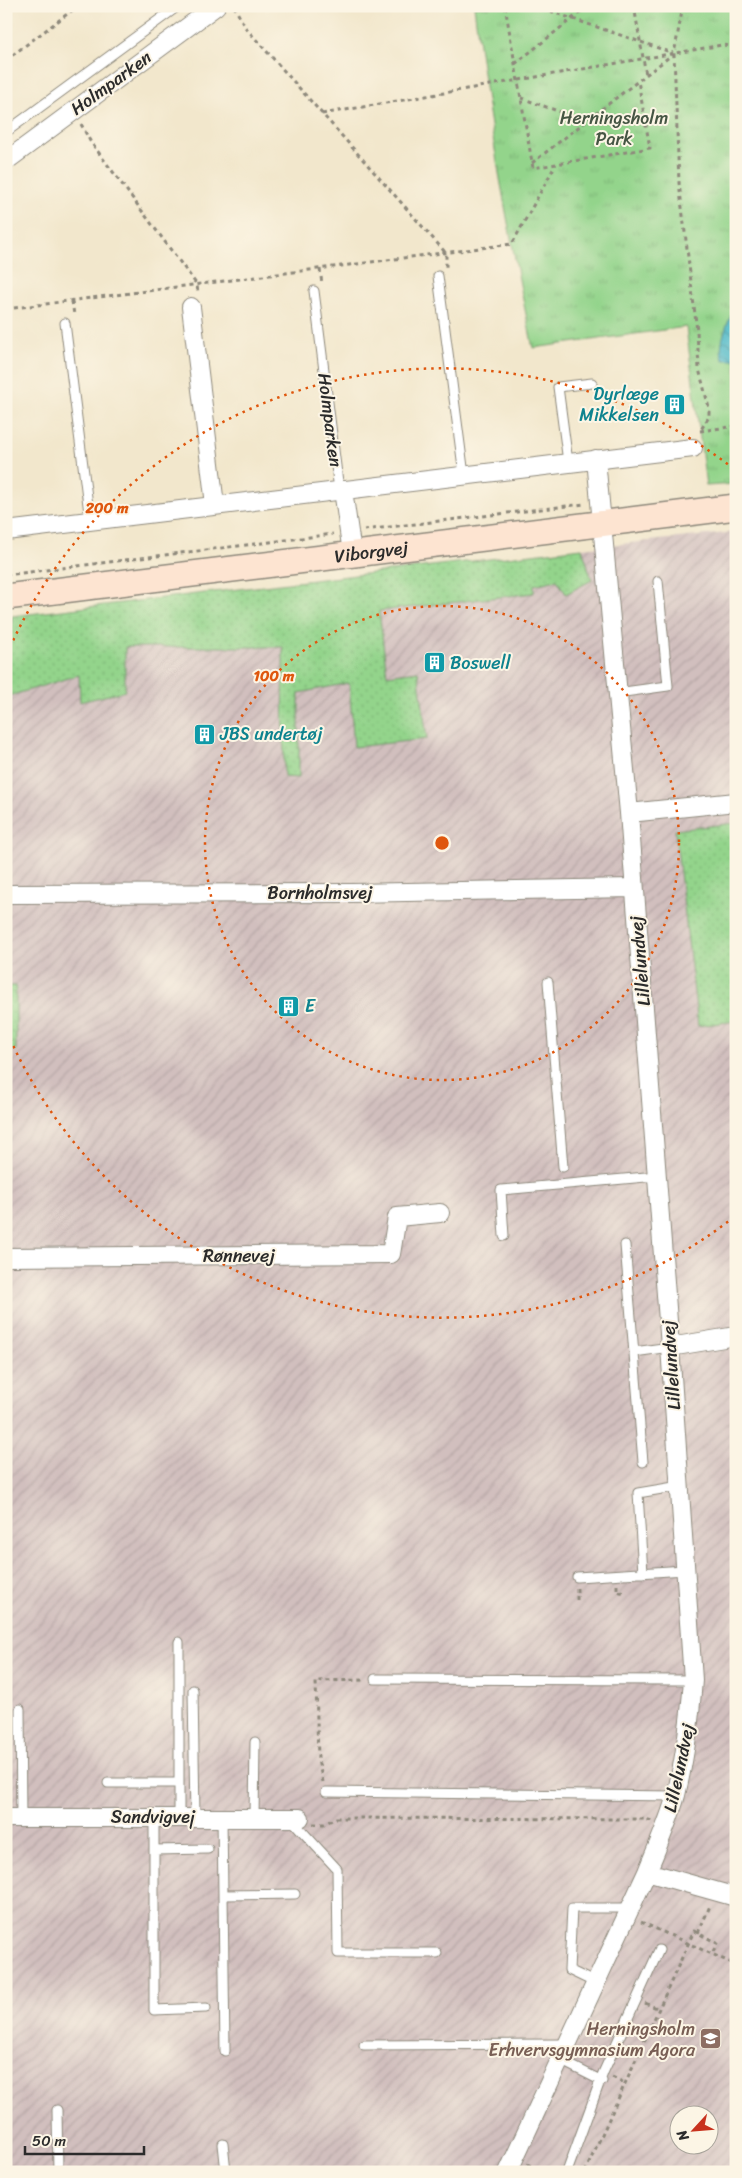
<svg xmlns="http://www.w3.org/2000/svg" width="742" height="2178" viewBox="0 0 742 2178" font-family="Sriracha,sans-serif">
<defs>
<pattern id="industrial-furrows" width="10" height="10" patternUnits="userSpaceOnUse" patternTransform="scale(1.25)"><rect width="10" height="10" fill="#d1bfbe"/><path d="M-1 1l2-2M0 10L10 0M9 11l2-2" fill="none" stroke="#b4a4a3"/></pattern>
<pattern id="grass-dots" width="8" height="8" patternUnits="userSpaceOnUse" patternTransform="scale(1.25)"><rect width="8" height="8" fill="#93d48b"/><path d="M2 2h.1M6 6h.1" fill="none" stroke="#7fb678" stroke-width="1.8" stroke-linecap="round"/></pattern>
<pattern id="park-tufts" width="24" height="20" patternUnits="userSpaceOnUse" patternTransform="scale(1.25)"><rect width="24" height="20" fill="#93d48b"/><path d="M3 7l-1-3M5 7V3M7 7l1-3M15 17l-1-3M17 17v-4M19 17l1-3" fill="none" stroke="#7fb678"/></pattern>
<pattern id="water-waves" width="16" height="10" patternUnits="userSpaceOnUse" patternTransform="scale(1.25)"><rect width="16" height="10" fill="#4eb9c9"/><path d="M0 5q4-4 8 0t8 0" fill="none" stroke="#4197a3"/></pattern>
</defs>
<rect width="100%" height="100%" fill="#fcf5e5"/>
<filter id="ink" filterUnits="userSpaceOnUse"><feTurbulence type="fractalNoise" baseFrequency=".02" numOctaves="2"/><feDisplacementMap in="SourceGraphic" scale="10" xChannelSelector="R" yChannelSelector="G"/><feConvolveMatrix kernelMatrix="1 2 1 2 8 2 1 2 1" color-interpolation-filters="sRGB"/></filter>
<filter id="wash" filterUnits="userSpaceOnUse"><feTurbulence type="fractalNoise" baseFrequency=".0096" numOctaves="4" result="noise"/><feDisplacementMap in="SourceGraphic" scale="20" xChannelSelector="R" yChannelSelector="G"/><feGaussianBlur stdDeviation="1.12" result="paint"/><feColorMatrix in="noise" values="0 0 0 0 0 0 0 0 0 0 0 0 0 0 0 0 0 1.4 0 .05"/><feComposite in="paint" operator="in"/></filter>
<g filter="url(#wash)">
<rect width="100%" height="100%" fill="#f2e7cc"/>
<path fill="url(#industrial-furrows)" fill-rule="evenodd" d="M736,532V2172H6V617L582,548ZM680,2116H710V2146H680Z"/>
<path fill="url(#grass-dots)" stroke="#5f805b" d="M582,548L592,580L566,594L557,580L534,585V593L379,611L387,675L418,671L427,739L354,747L349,683L299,693V778L284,777L283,647H125V691L80,702L79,675L6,697V630H12V616Z
M736,823V1021L698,1026L675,830Z
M6,986H16V1050L7,1051V1086Z"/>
<path fill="url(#park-tufts)" stroke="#5f805b" d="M474,6H736V484L706,486L686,327L533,348C509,234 488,121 474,6Z"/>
<path fill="url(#water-waves)" stroke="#3c727a" d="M736,305V360H724C715,348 730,317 736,305Z"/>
</g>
<g filter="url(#ink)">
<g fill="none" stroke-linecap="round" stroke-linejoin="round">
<defs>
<path id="lane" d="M6,132L178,6
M438,276L464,475
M314,291L339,490
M65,323L90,521
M568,462L558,387L592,383
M617,693L668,686L658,581
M548,982L563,1167
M504,1236L501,1190L657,1176
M625,1245L643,1462
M634,1352L670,1347
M643,1573L638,1493L680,1486
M577,1577L685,1570
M375,1679L693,1680
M193,1690L195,1817
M20,1709L21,1818
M108,1783H179
M326,1792L676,1796
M154,1817V2010L206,2008
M179,1817V1642
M222,1817L225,2051
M254,1818L255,1742
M290,1818L337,1869L338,1953H437
M154,1850L208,1849
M223,1895L295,1894
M596,1983L569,1970L572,1908H630
M364,2045L567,2044
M560,2060L602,2081
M57,2110L58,2172
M223,2144L226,2172
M567,2172L603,2073L659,1950"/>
<path id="street" d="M6,161L216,6
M191,307L215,505
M343,490L352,553
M6,531L693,448
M629,813L736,802
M6,894L352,893L634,888
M6,1257L391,1254L397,1217L440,1213
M670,1347L736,1336
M6,1818H300
M647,1872L736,1897
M508,2172L647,1872C657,1847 669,1821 676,1795C685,1758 690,1719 693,1680L670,1347L629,813L596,459"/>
<g id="secondary">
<path id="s1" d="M6,597L736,507"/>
</g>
</defs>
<use href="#lane" stroke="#8e897c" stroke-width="11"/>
<use href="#street" stroke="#8e897c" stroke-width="20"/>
<use href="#secondary" stroke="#8e897c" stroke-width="28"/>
<path stroke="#8e897c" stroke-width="3" stroke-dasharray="4 4" stroke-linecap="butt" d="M234,6L245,27L446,253V269
M505,6L533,168L650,148L638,81
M535,6L673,53
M634,6L646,75
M683,6L674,54L679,183L697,331L699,369L709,408V417L700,431
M6,60L78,6
M515,64L588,6
M521,98L586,121
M322,114L722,45L736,46
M81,124L90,141L197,285L198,293
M532,163L673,54
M320,269L322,284
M72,301L74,315
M6,309L512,244L556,164
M700,431L736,426
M364,530L584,504
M6,575L333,534
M617,1585V1591L624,1593
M577,1588V1600
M323,1782L318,1760L316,1681L365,1680
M313,1824H324L336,1818L644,1819L653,1821
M641,1922L736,1965
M698,1933L710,1906
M645,2003L659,2009
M612,2077L625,2083
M527,2164L545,2172
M585,2172L694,1931L717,1943L712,1954"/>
<use href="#lane" stroke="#fff" stroke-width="9"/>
<use href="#street" stroke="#fff" stroke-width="18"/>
<use href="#secondary" stroke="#fde4d1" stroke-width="25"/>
</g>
</g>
<g fill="none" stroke="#df570e" stroke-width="2.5" stroke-dasharray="2.5 5">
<circle cx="442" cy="843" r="237"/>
<path d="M734 1217A474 474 0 0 1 7 1032M7 654A474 474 0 0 1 734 469"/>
</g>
<defs>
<symbol id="building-square" viewBox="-11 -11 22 22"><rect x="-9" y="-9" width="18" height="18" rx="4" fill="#0f9aa8" stroke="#fcf5e5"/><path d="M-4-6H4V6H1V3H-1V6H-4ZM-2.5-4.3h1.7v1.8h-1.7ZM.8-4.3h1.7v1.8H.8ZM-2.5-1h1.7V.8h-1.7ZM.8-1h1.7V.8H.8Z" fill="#fff"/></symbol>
<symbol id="school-square" viewBox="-11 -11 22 22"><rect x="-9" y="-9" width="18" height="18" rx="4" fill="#8d6e63" stroke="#fcf5e5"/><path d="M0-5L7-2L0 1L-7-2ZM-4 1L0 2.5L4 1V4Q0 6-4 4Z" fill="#fff"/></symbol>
</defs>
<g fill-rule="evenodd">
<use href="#building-square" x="662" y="392" width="25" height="25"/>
<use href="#building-square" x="422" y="650" width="25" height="25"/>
<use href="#building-square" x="192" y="722" width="25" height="25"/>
<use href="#building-square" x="276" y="994" width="25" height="25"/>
<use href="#school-square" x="698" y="2026" width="25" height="25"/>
</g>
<g text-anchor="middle" stroke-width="4" stroke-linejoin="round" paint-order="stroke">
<g font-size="18" fill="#2b2b2b" stroke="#fcf5e5">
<text transform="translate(111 83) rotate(-36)" y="6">Holmparken</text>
<text transform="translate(330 420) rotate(83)" y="6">Holmparken</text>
<text dy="6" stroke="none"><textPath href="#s1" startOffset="368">Viborgvej</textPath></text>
<text x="320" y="899">Bornholmsvej</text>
<text transform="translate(640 961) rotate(-95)" y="6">Lillelundvej</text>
<text x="239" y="1262">Rønnevej</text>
<text transform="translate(671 1365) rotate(-94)" y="6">Lillelundvej</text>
<text transform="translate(679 1768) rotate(-78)" y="6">Lillelundvej</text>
<text x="153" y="1823">Sandvigvej</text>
</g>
<g font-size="18" fill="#455543" stroke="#fcf5e5">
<text x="614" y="124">Herningsholm<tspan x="614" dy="21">Park</tspan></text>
</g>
<g font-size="18" fill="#0d838f" stroke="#fcf5e5" text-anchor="start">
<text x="659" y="400" text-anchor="end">Dyrlæge<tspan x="659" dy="21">Mikkelsen</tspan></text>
<text x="450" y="669">Boswell</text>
<text x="220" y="740">JBS undertøj</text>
<text x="305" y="1012">E</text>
</g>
<g font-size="18" fill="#785e54" stroke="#fcf5e5" text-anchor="end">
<text x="695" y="2035">Herningsholm<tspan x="695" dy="21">Erhvervsgymnasium Agora</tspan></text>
</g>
</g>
<circle cx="442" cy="843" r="8" fill="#df570e" stroke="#fcf5e5" stroke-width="2.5"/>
<g font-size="15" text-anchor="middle" font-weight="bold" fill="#df570e" stroke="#fcf5e5" stroke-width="4" stroke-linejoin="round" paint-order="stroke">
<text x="107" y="513">200 m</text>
<text x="274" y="681">100 m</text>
</g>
<rect width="742" height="2178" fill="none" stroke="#fcf5e5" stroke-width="25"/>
<g transform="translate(694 2130) rotate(244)"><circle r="24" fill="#fcf5e5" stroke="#a8a49b"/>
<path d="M0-4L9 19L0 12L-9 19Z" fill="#c8321e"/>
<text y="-8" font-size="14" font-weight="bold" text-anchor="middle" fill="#2b2b2b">N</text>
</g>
<path d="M25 2146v8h119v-8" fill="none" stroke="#2b2b2b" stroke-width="2.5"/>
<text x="32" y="2146" font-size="15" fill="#2b2b2b" stroke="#fcf5e5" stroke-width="4" paint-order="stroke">50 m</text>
</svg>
